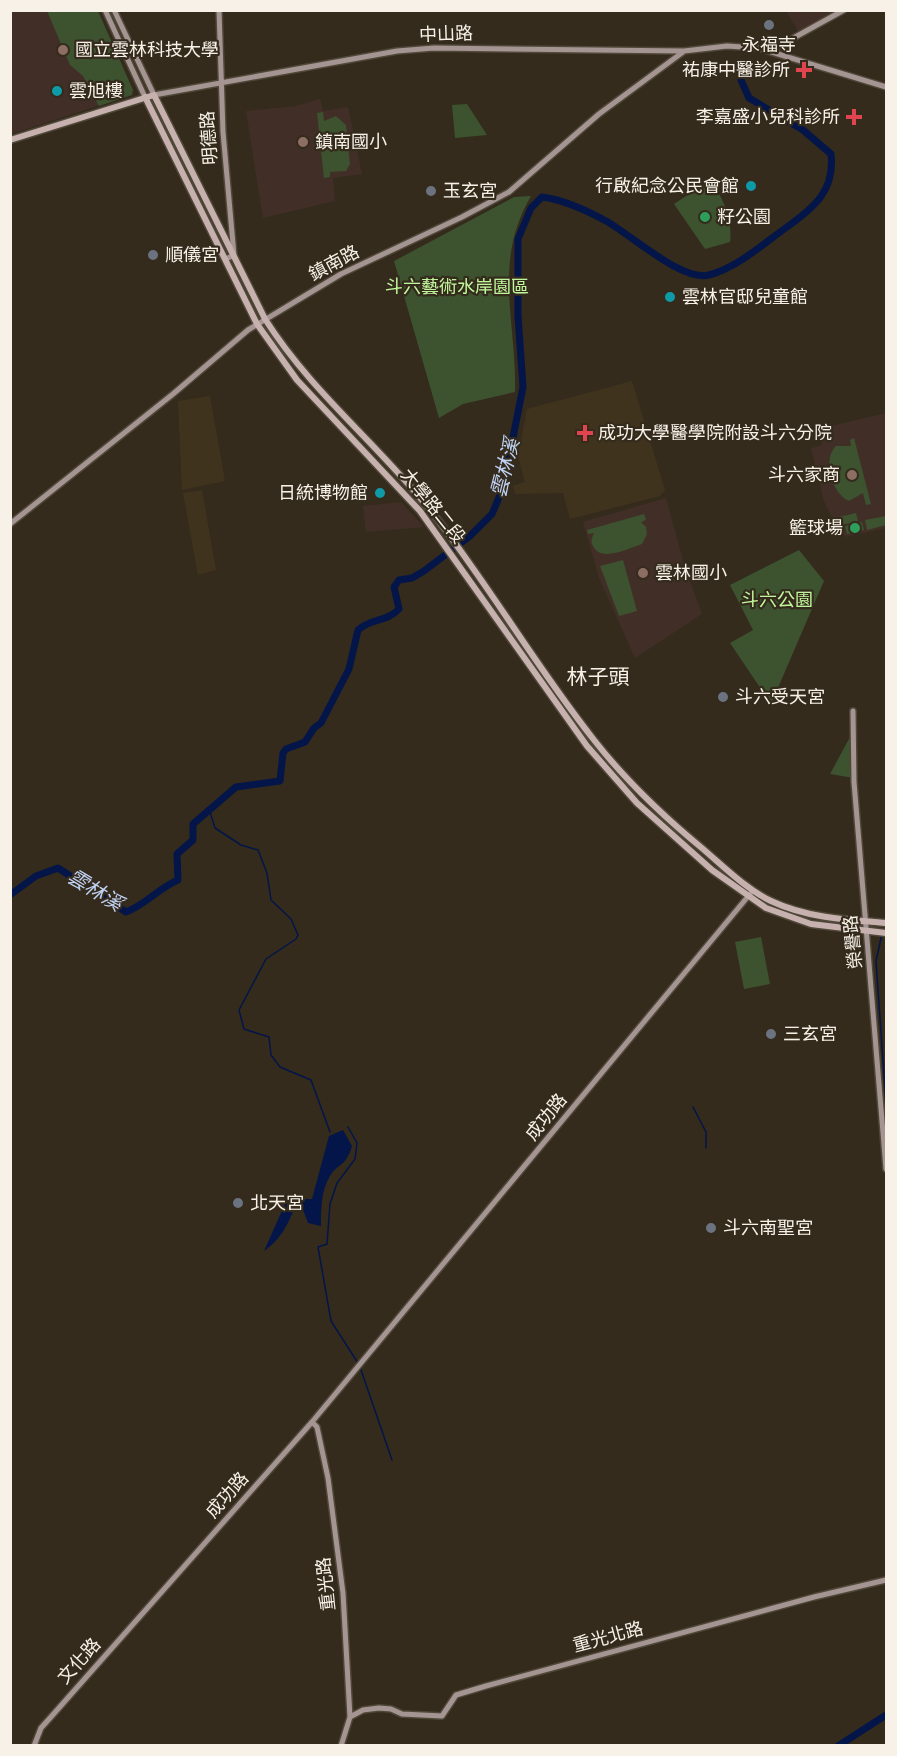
<svg xmlns="http://www.w3.org/2000/svg" width="897" height="1756" viewBox="0 0 897 1756" font-family="'PT Sans Narrow','Noto Sans TC',sans-serif">
<rect width="100%" height="100%" fill="#342b1c"/>
<path fill="#40331e" d="M632,381L665,490L660,496L570,519L563,493L515,494L513,486L525,482L518,456L527,409Z
M210,396L225,481L182,490L178,401Z
M202,490L216,570L198,575L183,493Z"/>
<path fill="#412f27" d="M11,11H98L133,90L132,95L11,134Z
M786,11H835L800,34Z
M320,99L323,111L348,107L362,174L333,178L335,201L263,218L246,111L296,106Z
M886,413V528L845,537L834,522L824,501L811,448L822,445L818,429Z
M666,498L685,568L702,614L635,658L599,578L583,522Z
M401,502L424,527L366,532L363,506Z"/>
<path fill="#3d522f" d="M47,11H98L133,90L132,95L99,106L83,76L70,65Z
M467,104L487,135L455,138L452,105Z
M323,112L324,121L336,116L346,125L350,164L346,171L330,172V177L324,178L317,113Z
M710,180C723,197 733,220 730,242L705,249L674,204Z
M531,196C492,263 517,321 515,392L463,404L439,418L394,261L514,197Z
M854,438L871,504L866,505L863,493L849,501C832,494 822,459 836,446H851L850,440Z
M856,513L858,521L841,525L839,517Z
M644,514L646,520L641,522L646,527L647,534L642,544C629,548 601,563 593,546C590,541 592,538 594,533L588,534L587,530Z
M886,516V525L867,530L865,520Z
M862,522L864,530L847,534L845,526Z
M799,550L824,581L771,704L730,643L753,630L730,585Z
M623,560L637,611L619,616L600,566Z
M850,737L854,778L830,774Z
M761,937L770,984L744,989L735,942Z"/>
<path fill="#031549" d="M343,1130L352,1146C346,1167 339,1162 330,1176C321,1190 321,1210 321,1226L308,1223L299,1199H312L329,1136Z
M291,1202L295,1207C287,1226 281,1239 264,1251L285,1204Z"/>
<g fill="none" stroke-linecap="round" stroke-linejoin="round">
<path stroke="#031549" stroke-width="1.5" d="M209,809L215,828L241,845L258,850L267,873L271,900L291,919L298,935L296,939L266,959L239,1010L244,1029L269,1037L271,1055L280,1067L311,1080L330,1132
M882,934L876,961L886,1103
M693,1107L706,1132V1148
M348,1127L357,1143L355,1159L337,1183L330,1204L327,1244L318,1247L331,1321L358,1363
M360,1367L392,1460"/>
<path stroke="#031549" stroke-width="7" d="M10,895L36,876L58,868L126,912C147,904 157,889 178,880L177,854L193,840V824L236,787L280,781L283,753L286,749L305,742L314,728L321,723L349,669L358,630C371,618 387,622 399,609L394,587L399,580L412,578L424,571L470,536L492,514L503,488L523,387L518,316V239L531,208L542,197C565,200 586,210 606,221C630,234 682,282 709,275C738,267 763,244 787,227C815,207 835,190 831,154L803,130L749,98L741,80V68
M838,1746L886,1715"/>
<defs>
<path id="secondary" d="M105,10L145,97
M114,10L154,95L397,51L434,48L684,51L727,46L758,48L886,87
M219,10L223,132L234,255L226,259
M770,51L844,10
M10,524L173,394L248,330L341,274L462,217L509,192L599,114L683,52
M853,711L854,782L886,1169
M312,1422L317,1427L328,1478L343,1593L350,1717L341,1746
M350,1717L363,1710L379,1708L391,1709L402,1714L442,1716L456,1695L486,1686L814,1597L886,1580
M34,1746L41,1728L50,1718L312,1422L750,894"/>
<path id="primary" d="M145,97L257,324L297,380L420,511L587,746L637,803L712,870L766,908L811,924L886,933
M10,140L154,95L265,319C312,393 378,444 431,511C489,585 536,667 594,740C626,781 663,816 703,849C724,867 746,889 771,901C807,918 848,920 886,923"/>
</defs>
<use href="#secondary" stroke="#4f4738" stroke-width="8"/>
<use href="#primary" stroke="#4f4738" stroke-width="9"/>
<use href="#secondary" stroke="#a49492" stroke-width="5"/>
<use href="#primary" stroke="#c6b1ae" stroke-width="6"/>
</g>
<g fill="#6b7280" stroke="#342b1c" stroke-width="2">
<circle cx="769" cy="25" r="6"/>
<circle cx="431" cy="191" r="6"/>
<circle cx="153" cy="255" r="6"/>
<circle cx="723" cy="697" r="6"/>
<circle cx="771" cy="1034" r="6"/>
<circle cx="238" cy="1203" r="6"/>
<circle cx="711" cy="1228" r="6"/>
</g>
<g fill="#8d6e63" stroke="#342b1c" stroke-width="2">
<circle cx="63" cy="50" r="6"/>
<circle cx="303" cy="142" r="6"/>
<circle cx="852" cy="475" r="6"/>
<circle cx="643" cy="573" r="6"/>
</g>
<g fill="#e0444e" stroke="#342b1c" stroke-width="2">
<path d="M801 61h6v6h6v6h-6v6h-6v-6h-6v-6h6z"/>
<path d="M851 108h6v6h6v6h-6v6h-6v-6h-6v-6h6z"/>
<path d="M582 424h6v6h6v6h-6v6h-6v-6h-6v-6h6z"/>
</g>
<g fill="#0f9aa8" stroke="#342b1c" stroke-width="2">
<circle cx="57" cy="91" r="6"/>
<circle cx="751" cy="186" r="6"/>
<circle cx="670" cy="297" r="6"/>
<circle cx="380" cy="493" r="6"/>
</g>
<g fill="#2e9e5b" stroke="#342b1c" stroke-width="2">
<circle cx="705" cy="217" r="6"/>
<circle cx="855" cy="528" r="6"/>
</g>
<g text-anchor="middle" stroke-width="4.5" stroke-linejoin="round" paint-order="stroke">
<g font-size="18" fill="#f7f1e7" stroke="#342b1c">
<text transform="translate(446 34) rotate(-2)" y="6">中山路</text>
<text transform="translate(209 138) rotate(-94)" y="6">明德路</text>
<text transform="translate(334 263) rotate(-28)" y="6">鎮南路</text>
<text transform="translate(433 506) rotate(51)" y="6">大學路二段</text>
<text transform="translate(853 942) rotate(-96)" y="6">榮譽路</text>
<text transform="translate(546 1117) rotate(-51)" y="6">成功路</text>
<text transform="translate(227 1495) rotate(-49)" y="6">成功路</text>
<text transform="translate(326 1584) rotate(-96)" y="6">重光路</text>
<text transform="translate(608 1637) rotate(-15)" y="6">重光北路</text>
<text transform="translate(79 1661) rotate(-48)" y="6">文化路</text>
</g>
<g font-size="18" fill="#f7f1e7" stroke="#342b1c" text-anchor="start">
<text x="769" y="51" text-anchor="middle">永福寺</text>
<text x="75" y="56">國立雲林科技大學</text>
<text x="790" y="76" text-anchor="end">祐康中醫診所</text>
<text x="69" y="97">雲旭樓</text>
<text x="840" y="123" text-anchor="end">李嘉盛小兒科診所</text>
<text x="315" y="148">鎮南國小</text>
<text x="739" y="192" text-anchor="end">行啟紀念公民會館</text>
<text x="443" y="197">玉玄宮</text>
<text x="717" y="223">籽公園</text>
<text x="165" y="261">順儀宮</text>
<text x="682" y="303">雲林官邸兒童館</text>
<text x="598" y="439">成功大學醫學院附設斗六分院</text>
<text x="840" y="481" text-anchor="end">斗六家商</text>
<text x="368" y="499" text-anchor="end">日統博物館</text>
<text x="843" y="534" text-anchor="end">籃球場</text>
<text x="655" y="579">雲林國小</text>
<text x="735" y="703">斗六受天宮</text>
<text x="783" y="1040">三玄宮</text>
<text x="250" y="1209">北天宮</text>
<text x="723" y="1234">斗六南聖宮</text>
</g>
<g font-size="18" fill="#c1f79c" stroke="#342b1c">
<text x="457" y="293">斗六藝術水岸園區</text>
<text x="777" y="606">斗六公園</text>
</g>
<g font-size="20" font-style="italic" fill="#c0d2f4" stroke="#342b1c">
<text transform="translate(505 468) rotate(-76)" y="7">雲林溪</text>
<text transform="translate(95 890) rotate(31)" y="7">雲林溪</text>
</g>
<g font-size="21" fill="#f7f1e7" stroke="#342b1c">
<text x="598" y="684">林子頭</text>
</g>
</g>
<rect width="897" height="1756" fill="none" stroke="#f7f1e7" stroke-width="24"/>
</svg>
